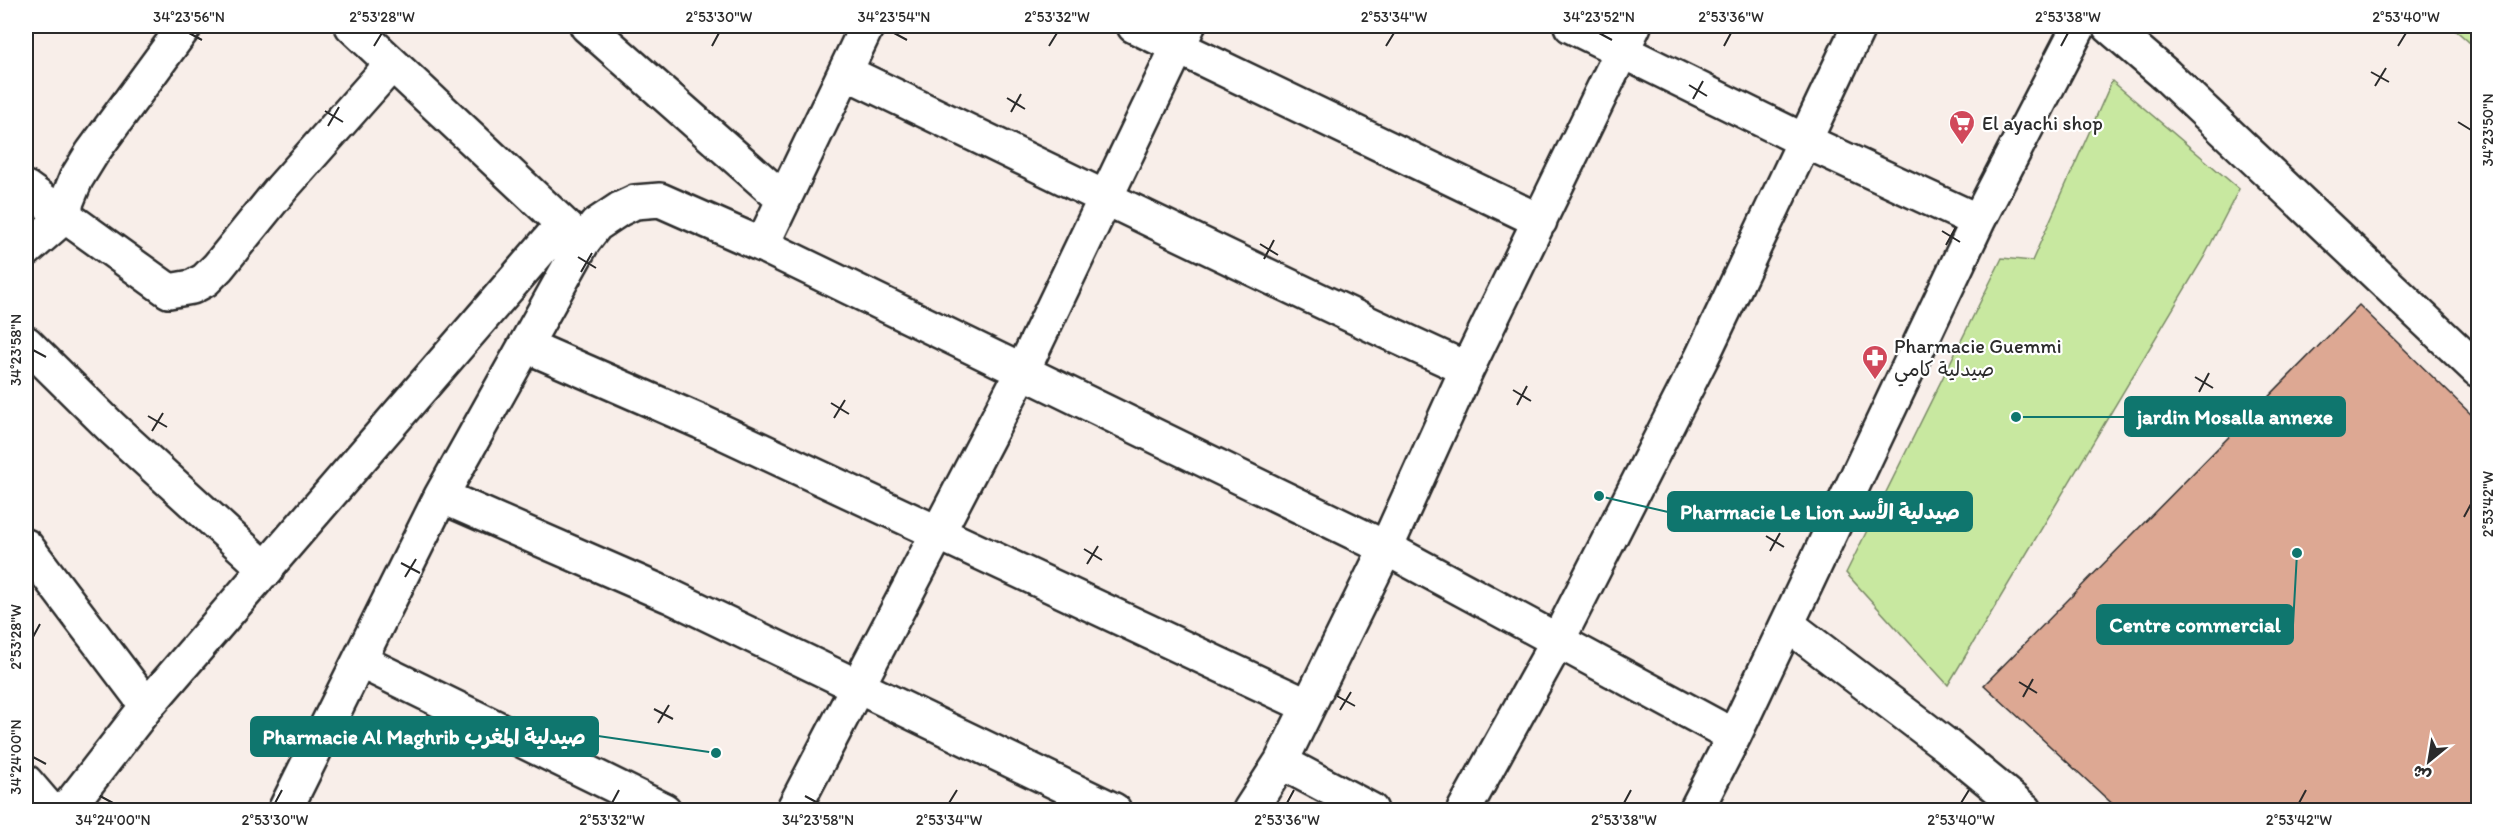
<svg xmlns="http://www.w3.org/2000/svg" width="2504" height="836" viewBox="0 0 2504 836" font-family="Itim,'Playpen Sans Arabic',sans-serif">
<rect width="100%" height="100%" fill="#f8eee9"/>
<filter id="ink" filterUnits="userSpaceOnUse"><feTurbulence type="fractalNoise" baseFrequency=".0167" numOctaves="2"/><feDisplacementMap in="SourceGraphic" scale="12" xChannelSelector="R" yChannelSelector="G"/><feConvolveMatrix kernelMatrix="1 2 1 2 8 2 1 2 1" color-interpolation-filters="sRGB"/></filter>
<g filter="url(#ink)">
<path fill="#c8e8a0" stroke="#7a8a66" stroke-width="1.5" d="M2451,26H2478V50Z
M2112,81L2239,189L2204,257L1948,685L1846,573L2002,258L2032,261Z"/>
<path fill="#dda893" stroke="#2b2b2b" stroke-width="1.5" d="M2359,305L2478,421V810H2119L1984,685Z"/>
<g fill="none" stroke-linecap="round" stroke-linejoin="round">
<defs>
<path id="minor" d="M352,26L579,239
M587,26L783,199
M1134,26L1540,221
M1571,26L1803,140L1978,221
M2109,26L2166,75L2478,370
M845,72C1052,171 1258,274 1467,369
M26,188L169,291L192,287L205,280L218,267L282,188L391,65
M762,245L1386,548L1734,736
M26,250L64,217L67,201L76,179L92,153L185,26
M26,343L112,428L267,570
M527,346L701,422L1308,706
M441,496L670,596L1114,810
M26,546L147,706
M1787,624L1946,745L2025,810
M360,661L664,810
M1281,762L1371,810
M26,782L50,810
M66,810L147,706L562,225
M285,810L441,496L583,242L596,225L620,209L635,202L660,200L762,245L867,26
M793,810L1022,372L1188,26
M1250,810L1281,762L1386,548L1467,369L1634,26
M1464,810L1557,642L1702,357L1859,26
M1696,810L1734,736L1978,221L2079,26"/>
</defs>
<use href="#minor" stroke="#2b2b2b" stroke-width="38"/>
<use href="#minor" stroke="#fff" stroke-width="33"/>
</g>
</g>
<path fill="none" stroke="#2b2b2b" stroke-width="2" d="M189,33L202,40M894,33L907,40M1599,33L1612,40M374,46L382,33M712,46L719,33M1049,46L1057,33M1386,46L1394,33M1724,46L1731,33M2061,46L2068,33M2398,46L2406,33M2371,72L2389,82M1689,85L1707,96M2375,86L2386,68M1007,98L1025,109M1693,99L1703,81M325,111L343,122M1011,112L1021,94M2458,122L2471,130M328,126L339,107M1942,231L1960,242M1260,244L1278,255M1946,245L1956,227M578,257L596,268M1264,259L1274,240M581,272L592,253M33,350L46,357M2195,377L2213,388M1513,390L1531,401M2199,392L2209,373M831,403L849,414M1517,405L1527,386M148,416L167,427M834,418L845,400M152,431L163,413M2464,517L2471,504M1766,536L1784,547M1084,549L1102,560M1770,551L1780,533M401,563L420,573M1087,564L1098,546M405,577L416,559M33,637L40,624M2019,682L2037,693M1337,696L1355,706M2023,697L2033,679M654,709L673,719M1340,710L1351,692M658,723L669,705M33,757L46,764M100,796L113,803M805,796L818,803M275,803L282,790M612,803L619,790M949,803L957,790M1287,803L1294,790M1624,803L1631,790M1961,803L1969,790M2299,803L2306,790"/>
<defs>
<symbol id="supermarket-pin" viewBox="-11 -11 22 30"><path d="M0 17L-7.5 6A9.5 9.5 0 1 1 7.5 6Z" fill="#d1495b" stroke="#fff"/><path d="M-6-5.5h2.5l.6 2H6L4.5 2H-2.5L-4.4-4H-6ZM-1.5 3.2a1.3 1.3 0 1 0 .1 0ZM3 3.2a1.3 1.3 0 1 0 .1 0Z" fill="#fff"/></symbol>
<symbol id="pharmacy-pin" viewBox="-11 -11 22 30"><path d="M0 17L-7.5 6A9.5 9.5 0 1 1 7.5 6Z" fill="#d1495b" stroke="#fff"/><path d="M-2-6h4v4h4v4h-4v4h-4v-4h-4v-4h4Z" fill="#fff"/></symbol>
</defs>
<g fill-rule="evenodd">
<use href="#supermarket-pin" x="1947" y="108" width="30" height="40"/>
<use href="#pharmacy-pin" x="1860" y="343" width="30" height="40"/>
</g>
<g text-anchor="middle" stroke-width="4.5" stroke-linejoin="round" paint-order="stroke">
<g font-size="20" fill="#2b2b2b" stroke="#fff" text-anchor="start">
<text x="1982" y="130">El ayachi shop</text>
<text x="1894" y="353">Pharmacie Guemmi<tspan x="1894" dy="23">صيدلية كامي</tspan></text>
</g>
</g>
<path fill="none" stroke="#0f766e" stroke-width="2" d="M2016 417L2125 417M1599 496L1668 512M2297 553L2293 625M716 753L598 736"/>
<g fill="#0f766e" stroke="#fff" stroke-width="2">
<circle cx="2016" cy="417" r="6"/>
<circle cx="1599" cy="496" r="6"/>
<circle cx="2297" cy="553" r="6"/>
<circle cx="716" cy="753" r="6"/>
</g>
<g fill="#0f766e" stroke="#0f766e" stroke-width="2">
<rect x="2125" y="397" width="220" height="39" rx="6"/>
<rect x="1668" y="492" width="304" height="39" rx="6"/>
<rect x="2097" y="605" width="196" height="39" rx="6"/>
<rect x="251" y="717" width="347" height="39" rx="6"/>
</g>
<g font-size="21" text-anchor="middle" font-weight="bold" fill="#fff">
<text x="2235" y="424">jardin Mosalla annexe</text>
<text x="1820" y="519">Pharmacie Le Lion صيدلية الأسد</text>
<text x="2195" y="632">Centre commercial</text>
<text x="424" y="744">Pharmacie Al Maghrib صيدلية المغرب</text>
</g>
<rect width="2504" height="836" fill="none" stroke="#fff" stroke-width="66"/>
<g transform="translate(2429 761) rotate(210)" stroke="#ffffff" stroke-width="4.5" paint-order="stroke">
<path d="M0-4.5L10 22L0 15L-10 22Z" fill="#2b2b2b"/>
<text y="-9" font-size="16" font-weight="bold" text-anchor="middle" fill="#2b2b2b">ش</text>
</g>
<rect x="33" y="33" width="2438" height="770" fill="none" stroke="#2b2b2b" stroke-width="2"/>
<g font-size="15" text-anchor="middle" fill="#2b2b2b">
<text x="189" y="22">34°23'56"N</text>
<text x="382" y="22">2°53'28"W</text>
<text x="719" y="22">2°53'30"W</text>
<text x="894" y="22">34°23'54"N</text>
<text x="1057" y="22">2°53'32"W</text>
<text x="1394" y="22">2°53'34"W</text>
<text x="1599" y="22">34°23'52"N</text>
<text x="1731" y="22">2°53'36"W</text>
<text x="2068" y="22">2°53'38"W</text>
<text x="2406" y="22">2°53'40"W</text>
<text transform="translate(2488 130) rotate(-90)" y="5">34°23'50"N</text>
<text transform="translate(16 350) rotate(-90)" y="5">34°23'58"N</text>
<text transform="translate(2488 504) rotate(-90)" y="5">2°53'42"W</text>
<text transform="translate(16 637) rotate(-90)" y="5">2°53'28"W</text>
<text transform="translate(16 757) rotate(-90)" y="5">34°24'00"N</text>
<text x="113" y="825">34°24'00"N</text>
<text x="275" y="825">2°53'30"W</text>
<text x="612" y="825">2°53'32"W</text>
<text x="818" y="825">34°23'58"N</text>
<text x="949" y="825">2°53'34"W</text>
<text x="1287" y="825">2°53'36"W</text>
<text x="1624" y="825">2°53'38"W</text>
<text x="1961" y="825">2°53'40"W</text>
<text x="2299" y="825">2°53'42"W</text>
</g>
</svg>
